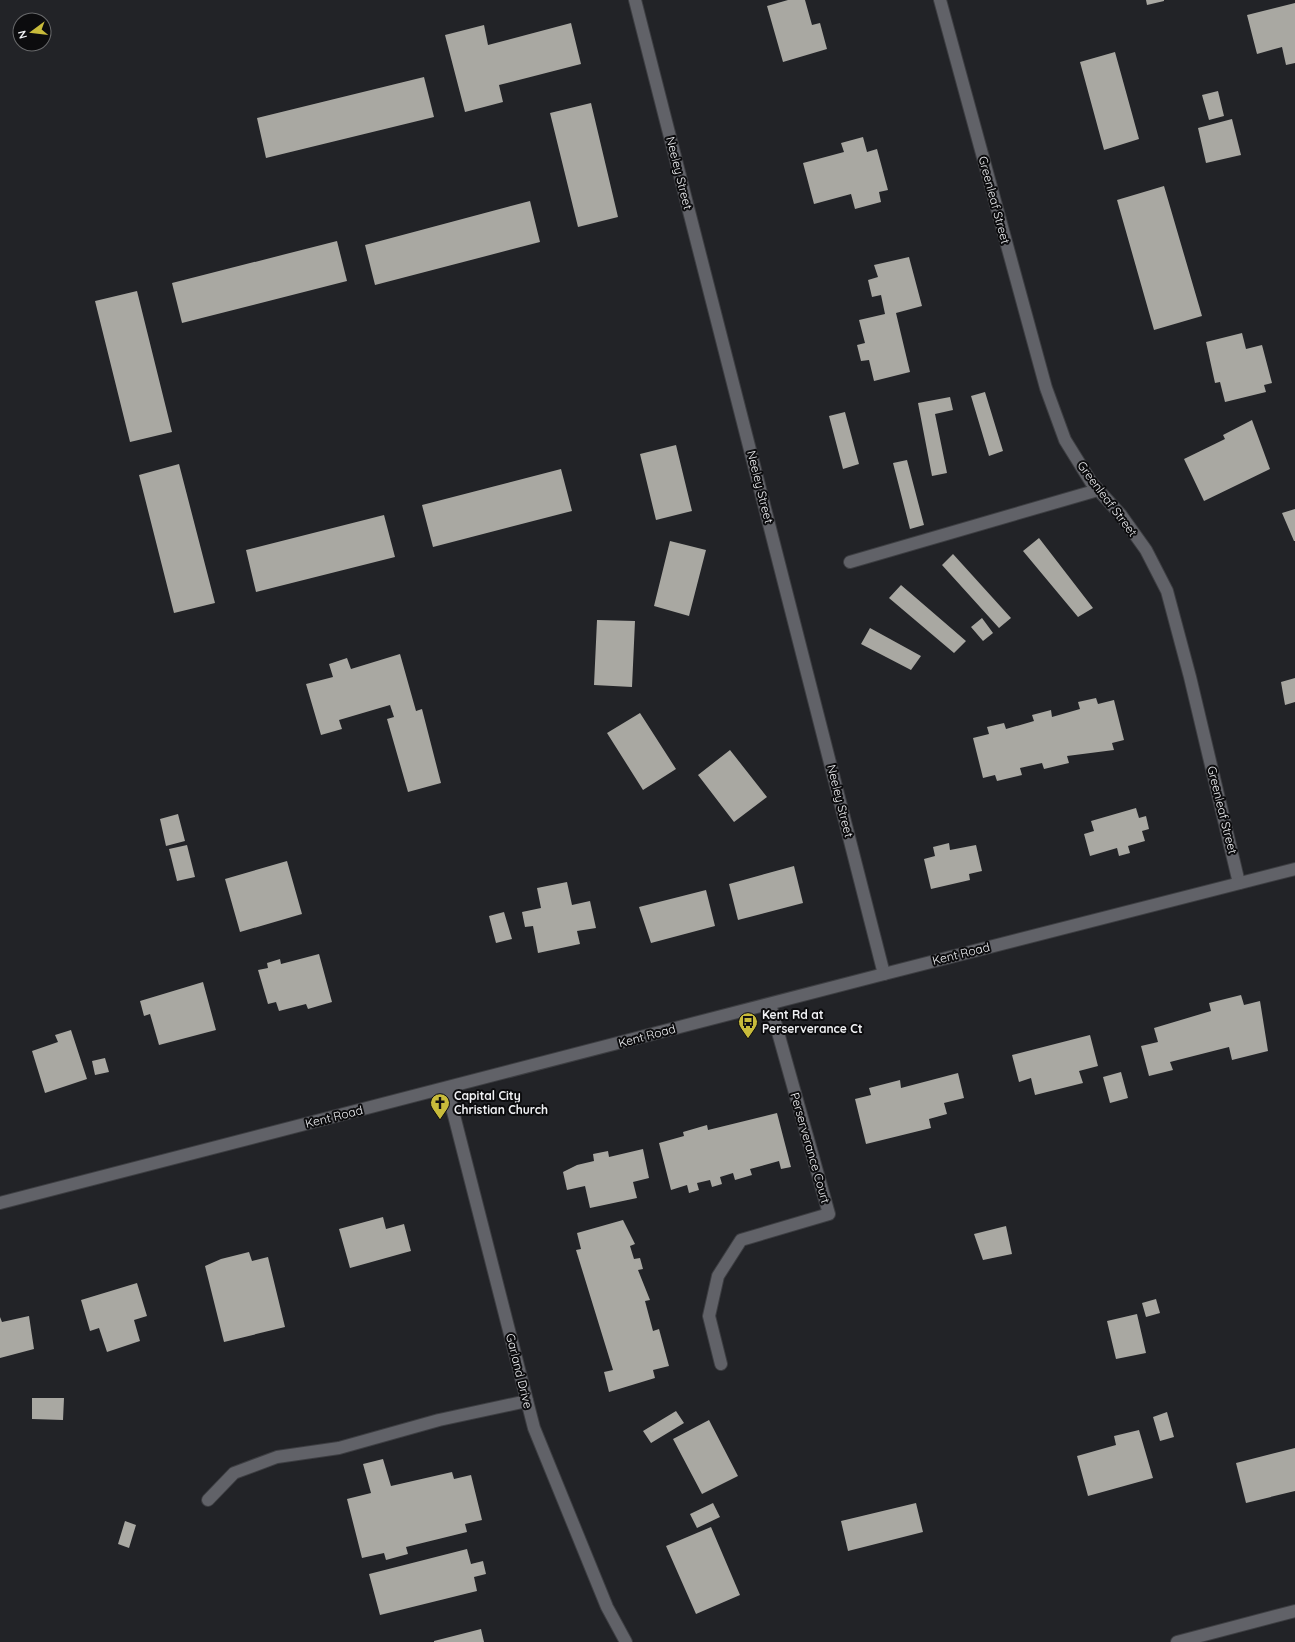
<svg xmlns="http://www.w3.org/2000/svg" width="1295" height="1642" viewBox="0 0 1295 1642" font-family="Quicksand,sans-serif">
<rect width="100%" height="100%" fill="#222327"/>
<path fill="#a9a8a2" d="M788,0H805L812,25L820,23L827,49L783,62L767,6Z
M1146,0H1164V1L1147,5Z
M1295,3V63L1286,65L1282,47L1257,54L1247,15Z
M571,23L581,64L499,85L503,102L465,112L445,35L484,25L488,45Z
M1115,52L1139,139L1104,150L1080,62Z
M424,77L434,117L266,158L257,118Z
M1218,91L1224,116L1209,120L1202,95Z
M591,103L618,217L578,227L550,113Z
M1232,119L1241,155L1206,163L1198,128Z
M863,137L867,152L877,149L888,190L879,192L881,202L855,209L851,194L814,204L803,163L844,152L841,143Z
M1164,186L1202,316L1154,330L1117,200Z
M530,201L540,242L375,285L365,245Z
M337,241L347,281L182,323L172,283Z
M909,257L922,306L896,313L910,372L874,381L869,360L861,361L857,345L865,343L859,320L885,314L881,295L872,297L868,280L878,277L874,265Z
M137,291L172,432L130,442L95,301Z
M1242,333L1246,349L1262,345L1272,383L1264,385L1266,392L1225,402L1220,382L1215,383L1206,342Z
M985,392L1003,451L989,456L971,396Z
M950,397L953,410L935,414L947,473L932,476L918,403Z
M845,412L859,464L843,469L829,416Z
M1252,420L1270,469L1204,501L1184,459L1225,439L1223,435Z
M676,445L692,511L656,520L640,454Z
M907,460L924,525L910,529L893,463Z
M179,464L215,603L174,613L139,475Z
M561,469L572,511L433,547L422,505Z
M1295,509V541H1294L1282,513Z
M384,515L395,557L256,592L246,550Z
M1039,538L1093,608L1078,617L1023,551Z
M670,541L706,550L689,616L654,606Z
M953,554L1011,618L999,628L942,565Z
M901,585L966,641L954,653L889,598Z
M982,618L993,633L983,641L971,627Z
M597,620L635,621L632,687L594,685Z
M870,628L921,656L911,670L861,644Z
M400,654L416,711L422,709L441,783L408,792L387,719L394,717L390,705L339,720L342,729L321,735L306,684L333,677L329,664L347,658L351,669Z
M1295,678V702L1285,705L1281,682Z
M1096,698L1098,704L1114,700L1124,740L1112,743L1114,750L1067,756L1069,763L1044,769L1042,763L1020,768L1022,775L997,781L995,775L983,778L973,738L989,734L987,727L1004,723L1006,729L1034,721L1032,715L1051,710L1052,717L1080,709L1078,702Z
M640,713L676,769L643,790L607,733Z
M730,750L767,797L734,822L698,775Z
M1136,808L1139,818L1146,816L1149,829L1142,831L1145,841L1128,846L1130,853L1119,856L1117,848L1090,856L1084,834L1094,831L1091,821Z
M178,814L185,841L166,846L160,819Z
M949,843L950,850L976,845L982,871L969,874L970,880L931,889L924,859L935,856L933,847Z
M187,845L195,877L177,881L169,849Z
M287,861L302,914L240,932L225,879Z
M794,866L803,903L738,920L729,884Z
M567,882L572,905L590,901L596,928L577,931L580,944L538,953L533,926L525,927L522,912L541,908L537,888Z
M706,890L715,926L651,943L639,907Z
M504,912L512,939L496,943L489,916Z
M319,954L332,1002L308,1009L306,1004L279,1011L276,1002L268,1004L258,970L268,968L267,963L280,959L281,964Z
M203,982L216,1030L159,1045L150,1014L144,1016L140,1001Z
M1241,995L1244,1005L1260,1001L1268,1051L1232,1060L1229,1047L1170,1062L1173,1070L1149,1076L1141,1046L1158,1042L1154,1028L1211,1011L1209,1003Z
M71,1030L87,1079L45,1093L32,1051L58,1042L55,1035Z
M1090,1035L1098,1066L1079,1071L1083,1083L1035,1095L1031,1078L1019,1082L1012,1055Z
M105,1058L109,1072L95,1075L92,1061Z
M1121,1072L1128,1098L1110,1103L1103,1077Z
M958,1073L964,1098L944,1103L947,1114L929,1119L931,1128L866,1144L855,1099L871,1095L869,1088L900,1080L901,1088Z
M777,1113L791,1167L781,1169L779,1161L750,1169L752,1175L735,1180L733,1173L720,1177L722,1184L712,1187L710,1180L697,1183L699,1190L689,1193L687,1185L671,1190L659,1143L684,1136L683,1132L707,1125L708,1130Z
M643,1149L649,1178L633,1182L637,1198L590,1208L585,1186L567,1190L563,1172L577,1165L594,1161L593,1154L608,1151L609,1157Z
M383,1217L386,1229L404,1224L411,1251L350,1268L339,1229Z
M623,1220L635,1244L630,1246L634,1259L640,1258L643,1269L638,1270L650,1300L645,1301L653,1331L659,1329L669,1366L653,1370L655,1378L609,1392L604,1372L613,1370L576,1250L581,1249L577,1233Z
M1006,1226L1012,1254L983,1260L974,1234Z
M249,1252L252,1261L268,1257L285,1327L224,1342L205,1266L221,1259Z
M137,1283L147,1316L134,1320L140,1341L107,1352L99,1328L90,1331L81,1300Z
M1156,1299L1160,1313L1146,1317L1142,1303Z
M1137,1314L1146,1353L1116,1359L1107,1321Z
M29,1316L34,1349L0,1358V1317L2,1322Z
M32,1398H64L63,1420L32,1419Z
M676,1411L684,1423L651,1443L643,1431Z
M1167,1412L1174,1437L1160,1441L1153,1417Z
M709,1420L738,1476L702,1494L673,1439Z
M1139,1430L1153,1478L1088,1496L1077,1456L1116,1445L1114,1436Z
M1295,1448V1491L1246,1503L1236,1463Z
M383,1459L391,1486L452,1472L454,1479L471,1475L482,1520L465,1524L467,1532L406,1547L408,1554L386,1560L384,1553L362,1558L347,1499L371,1493L363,1464Z
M713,1503L720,1517L697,1528L690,1514Z
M916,1503L923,1532L848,1551L841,1521Z
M125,1521L136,1525L129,1548L118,1544Z
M711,1527L740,1595L696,1614L666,1546Z
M467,1549L471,1564L483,1561L486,1574L474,1577L477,1591L380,1615L369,1574Z
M481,1629L484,1642H434V1641Z"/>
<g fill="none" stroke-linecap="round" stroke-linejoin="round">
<defs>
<path id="lane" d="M208,1500L234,1473L277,1457L339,1448L439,1420L527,1401"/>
<path id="street" d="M635,0L884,974
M940,0L1046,388L1065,440L1091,482L1121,515L1146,550L1167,591L1190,677L1239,883
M850,562L1098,490
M447,1088L534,1428L607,1607L626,1642
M721,1364L709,1316L718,1276L741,1240L829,1214L770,1004
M1177,1642L1295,1611"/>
<path id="secondary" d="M0,1203L884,974L1295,869"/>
</defs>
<use href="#lane" stroke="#3d3e42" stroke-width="14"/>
<use href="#street" stroke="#3d3e42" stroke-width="14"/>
<use href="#secondary" stroke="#3d3e42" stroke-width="14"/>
<use href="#lane" stroke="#616268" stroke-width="12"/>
<use href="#street" stroke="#616268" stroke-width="12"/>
<use href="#secondary" stroke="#616268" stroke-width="12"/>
</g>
<defs>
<symbol id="bus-pin" viewBox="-11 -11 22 30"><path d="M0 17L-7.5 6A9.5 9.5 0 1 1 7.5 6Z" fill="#c8bb3b" stroke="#0c0c0e"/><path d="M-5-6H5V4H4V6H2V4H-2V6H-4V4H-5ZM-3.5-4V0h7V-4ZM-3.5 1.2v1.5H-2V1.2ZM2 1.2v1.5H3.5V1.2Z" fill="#111"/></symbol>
<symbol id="church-pin" viewBox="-11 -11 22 30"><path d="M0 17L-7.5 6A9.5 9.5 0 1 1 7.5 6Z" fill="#c8bb3b" stroke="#0c0c0e"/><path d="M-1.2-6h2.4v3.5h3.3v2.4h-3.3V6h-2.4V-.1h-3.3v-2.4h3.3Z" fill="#111"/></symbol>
</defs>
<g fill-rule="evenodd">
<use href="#bus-pin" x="737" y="1011" width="22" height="30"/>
<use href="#church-pin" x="429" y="1092" width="22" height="30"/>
</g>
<g text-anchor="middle" stroke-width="4" stroke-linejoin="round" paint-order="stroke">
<g font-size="12" fill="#f0f1f4" stroke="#0c0c0e">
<text transform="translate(679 173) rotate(76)" y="4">Neeley Street</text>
<text transform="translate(994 200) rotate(75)" y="4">Greenleaf Street</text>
<text transform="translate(760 487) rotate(76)" y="4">Neeley Street</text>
<text transform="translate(1107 499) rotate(53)" y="4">Greenleaf Street</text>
<text transform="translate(840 801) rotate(76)" y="4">Neeley Street</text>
<text transform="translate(1222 810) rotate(76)" y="4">Greenleaf Street</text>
<text transform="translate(961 954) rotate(-14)" y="4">Kent Road</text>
<text transform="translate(647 1036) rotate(-15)" y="4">Kent Road</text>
<text transform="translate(334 1117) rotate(-14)" y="4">Kent Road</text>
<text transform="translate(810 1148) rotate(74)" y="4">Perserverance Court</text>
<text transform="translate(519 1371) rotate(76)" y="4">Garland Drive</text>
</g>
<g font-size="12" font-weight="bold" fill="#f0f1f4" stroke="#0c0c0e" text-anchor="start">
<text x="762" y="1019">Kent Rd at<tspan x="762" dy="14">Perserverance Ct</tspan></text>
<text x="454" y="1100">Capital City<tspan x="454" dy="14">Christian Church</tspan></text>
</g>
</g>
<g transform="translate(32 32) rotate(255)"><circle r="19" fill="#0c0c0e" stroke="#67686a"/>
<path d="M0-3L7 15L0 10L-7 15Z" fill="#c8bb3b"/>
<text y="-6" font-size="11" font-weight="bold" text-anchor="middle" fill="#f0f1f4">N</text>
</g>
</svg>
